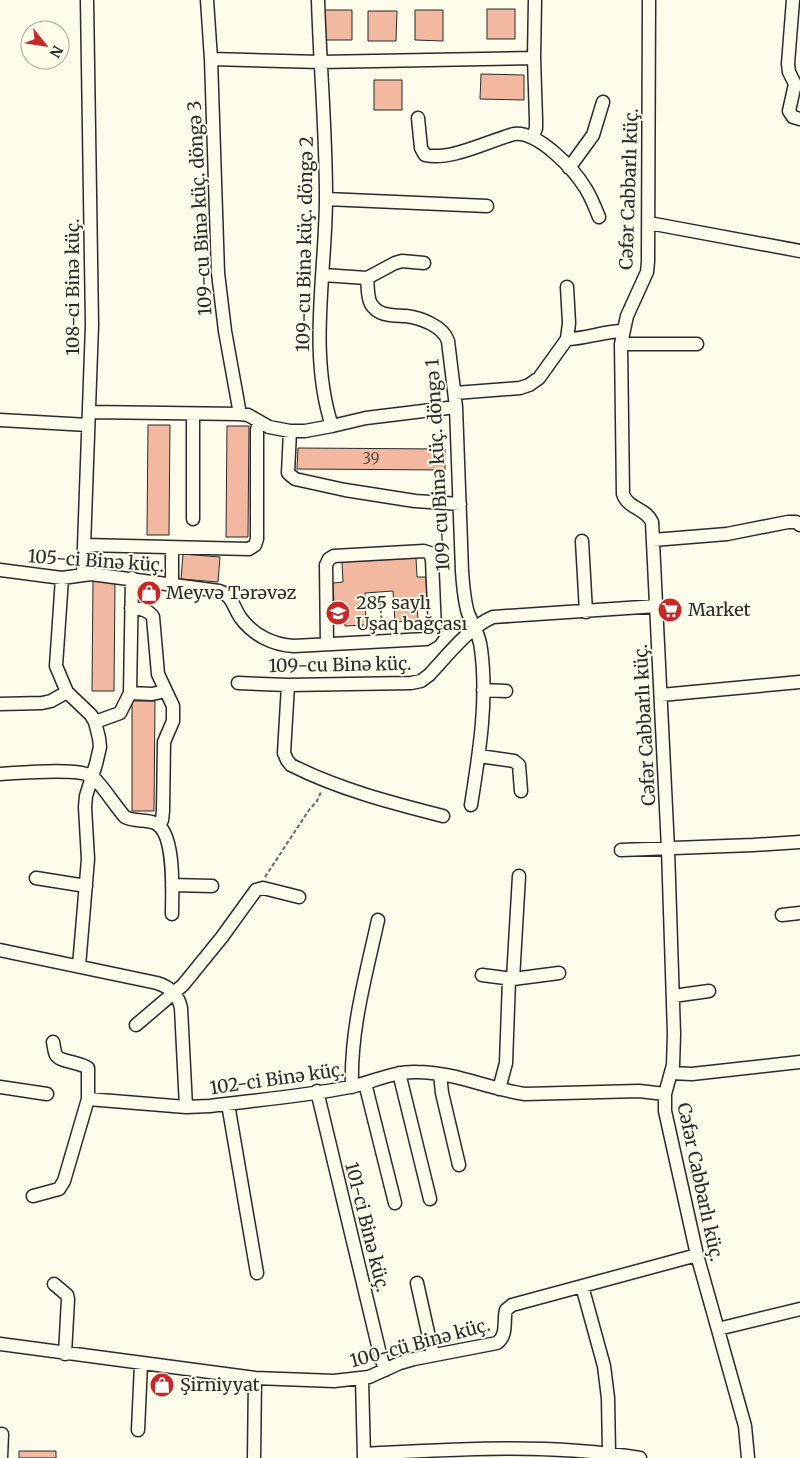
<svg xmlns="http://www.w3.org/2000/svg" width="800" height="1458" viewBox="0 0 800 1458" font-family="Merriweather,serif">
<rect width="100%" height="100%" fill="#fdfbea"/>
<path fill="#f2b8a0" stroke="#2b2b2b" d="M487,9H515V39H487Z
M324,10H352V40H324Z
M415,10H443V41L415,40Z
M368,11H397L396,41H368Z
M481,74L524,75V100L480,99Z
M374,80H402V110H374Z
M148,425H170L169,535H147Z
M227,426H249L248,537H226Z
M298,448L445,449V470L297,469Z
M183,554L220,557L218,582L181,579Z
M416,558L417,577H426L427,601H417L418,621L395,622L393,591L365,593L366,625L345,626L344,604H334L333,583L343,582L342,562Z
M93,581H115L114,691H92Z
M132,701H155L154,811H132Z
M19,1451H56V1458H19Z"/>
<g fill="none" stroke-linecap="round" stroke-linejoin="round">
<defs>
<path id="minor" d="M207,0L211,59L218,273L225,331L240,414
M318,0C320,66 326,131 326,197C326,272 308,353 332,426
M649,0L648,262L647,272L627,316L621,344L623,494C628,509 646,508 652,522L668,849L674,1034L673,1065L665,1094V1111L697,1255L745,1426L748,1458
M793,0L788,64L789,72L795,84L789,111L793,117L800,119
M211,59L320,62L534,58
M418,118L421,148L425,155C451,161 488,141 514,134C538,131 574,169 586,189C591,197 595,207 599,217
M533,137L536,128V120L534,58L535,0
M569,168L593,135L603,102
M326,199L487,206
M649,223L800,251
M323,275L367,278C368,286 367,297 371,304C379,317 394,315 406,316C421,318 443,326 448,341L456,407L462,571C463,585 464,600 468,613C473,625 480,636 481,649C488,701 479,754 471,805
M367,278L395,263L402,261L424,263
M567,339C586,339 604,331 623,331
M621,344H697
M455,393L520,388L529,385L539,378L567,339L569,323L567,287
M89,412L240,414L248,415L269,427L290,431H305L332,426L366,418L456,407
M193,414V519
M0,420L88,425
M290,431L288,473L295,479L345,490L415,501L460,504
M653,540L727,534L788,522H796L800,525
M582,541L586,612
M85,545L249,549L255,545L257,539V430L259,422
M0,570L62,578L91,574L219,591C232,595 233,606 240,617C253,635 273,645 294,646L426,639L431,636L435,630L432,560L430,553L424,551L334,556L329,559L326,565L327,644
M83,574L92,325L87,0
M62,578L56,666L67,692L91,715L95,722L99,738L100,747L96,764L86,796L85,807L88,859L79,966
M172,584V548
M131,608C140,609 148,609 153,617L158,674L173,706V721L164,742L163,811L162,820L159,826
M238,683L288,685L411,683L421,681L429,675C447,656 469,627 493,617L657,606
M288,685L284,753L287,760L291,765C338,789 392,803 443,816
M483,690L506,691
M130,693L152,694L166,691
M661,695L800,682
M0,704L42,703L51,701L67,692
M95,722L120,713L130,693L132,578
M479,756L514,761L519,765L521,791
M0,774C19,773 80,767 93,777C102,785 116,807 125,817C134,822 145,819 155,823C176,832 172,894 172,914
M621,850L753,845L800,842
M36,878L86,886
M172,885L212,886
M782,915L800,913
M0,950L157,983C170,987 178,994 181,1008L186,1107L210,1106C257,1100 304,1096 350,1087C373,1082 394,1071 417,1072C454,1072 489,1089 525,1094L639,1091L665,1094
M482,975L513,979L559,973
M673,996L709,991
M136,1025L183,985L222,937L256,890L263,888L299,897
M399,1073L430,1199
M671,1073L692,1074L800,1062
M440,1074L442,1093L459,1165
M365,1083L395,1203
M0,1087L47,1094
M352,1087C350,1030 366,975 378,920
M499,1089L506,1063L509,980L513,979L519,876
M317,1091L380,1354L385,1370
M88,1099L186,1107
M228,1104L257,1273
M33,1196L59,1189L64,1181L88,1099V1068C80,1062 60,1062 56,1055C54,1051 54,1046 53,1042
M417,1283L433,1355
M54,1284L67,1295L68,1299L65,1354
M582,1286L604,1366L608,1398L609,1453
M718,1329L800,1309
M0,1344L255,1378L334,1381L369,1377L400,1363L414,1359L497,1343C508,1335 503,1321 506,1310L512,1305L697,1255
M362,1379L364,1458
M138,1430L141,1364
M364,1454C456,1449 549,1443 640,1458
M1,1458L2,1434
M254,1458L255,1378"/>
</defs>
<use href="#minor" stroke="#2b2b2b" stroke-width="15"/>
<path stroke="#6a6964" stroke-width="2" stroke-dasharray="4 2.5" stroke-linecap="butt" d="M380,596L382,628
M265,877L309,810L317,801L321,792"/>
<use href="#minor" stroke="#fdfbea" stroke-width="12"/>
</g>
<defs>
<symbol id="shop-disc" viewBox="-11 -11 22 22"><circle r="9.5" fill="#c62828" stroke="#fdfbea"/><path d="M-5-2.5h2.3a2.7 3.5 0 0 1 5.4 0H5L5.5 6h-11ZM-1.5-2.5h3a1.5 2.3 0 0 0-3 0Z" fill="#fff"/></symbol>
<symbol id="supermarket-disc" viewBox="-11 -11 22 22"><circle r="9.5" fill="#c62828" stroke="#fdfbea"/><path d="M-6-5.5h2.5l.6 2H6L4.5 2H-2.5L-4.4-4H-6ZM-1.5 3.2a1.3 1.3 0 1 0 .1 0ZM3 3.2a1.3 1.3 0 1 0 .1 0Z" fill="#fff"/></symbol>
<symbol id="school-disc" viewBox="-11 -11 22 22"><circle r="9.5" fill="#c62828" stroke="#fdfbea"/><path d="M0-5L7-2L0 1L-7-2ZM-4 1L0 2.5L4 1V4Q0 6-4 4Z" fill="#fff"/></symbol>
</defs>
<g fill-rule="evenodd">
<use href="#shop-disc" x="135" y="579" width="28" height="28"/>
<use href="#supermarket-disc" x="656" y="596" width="28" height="28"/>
<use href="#school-disc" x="324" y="599" width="28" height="28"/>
<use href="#shop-disc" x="148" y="1371" width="28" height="28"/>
</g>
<g text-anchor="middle" stroke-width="4" stroke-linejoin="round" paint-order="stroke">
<g font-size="15" fill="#5d4e48">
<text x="371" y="464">39</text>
</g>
<g font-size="18" fill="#2b2b2b" stroke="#fdfbea">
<text transform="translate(629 189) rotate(-88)" y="6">Cəfər Cabbarlı küç.</text>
<text transform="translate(200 208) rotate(-93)" y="6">109-cu Binə küç. döngə 3</text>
<text transform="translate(305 244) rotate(-89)" y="6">109-cu Binə küç. döngə 2</text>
<text transform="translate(73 287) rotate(-90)" y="6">108-ci Binə küç.</text>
<text transform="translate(438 465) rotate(-93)" y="6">109-cu Binə küç. döngə 1</text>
<text transform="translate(96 561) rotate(4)" y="6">105-ci Binə küç.</text>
<text transform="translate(340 665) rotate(-1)" y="6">109-cu Binə küç.</text>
<text transform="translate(645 725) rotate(-93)" y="6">Cəfər Cabbarlı küç.</text>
<text transform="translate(277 1079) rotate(-8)" y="6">102-ci Binə küç.</text>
<text transform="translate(700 1182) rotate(78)" y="6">Cəfər Cabbarlı küç.</text>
<text transform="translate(367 1227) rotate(76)" y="6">101-ci Binə küç.</text>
<text transform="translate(420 1343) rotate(-15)" y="6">100-cü Binə küç.</text>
</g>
<g font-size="18" fill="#2b2b2b" stroke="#fdfbea" text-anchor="start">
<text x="166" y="599">Meyvə Tərəvəz</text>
<text x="356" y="609">285 saylı<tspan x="356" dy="21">Uşaq bağçası</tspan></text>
<text x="688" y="616">Market</text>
<text x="180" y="1391">Şirniyyat</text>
</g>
</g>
<g transform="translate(45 45) rotate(120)"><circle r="24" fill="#fdfbea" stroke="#a9a89e"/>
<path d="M0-4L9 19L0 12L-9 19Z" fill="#c62828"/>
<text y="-8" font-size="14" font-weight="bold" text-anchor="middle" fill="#2b2b2b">N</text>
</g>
</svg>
